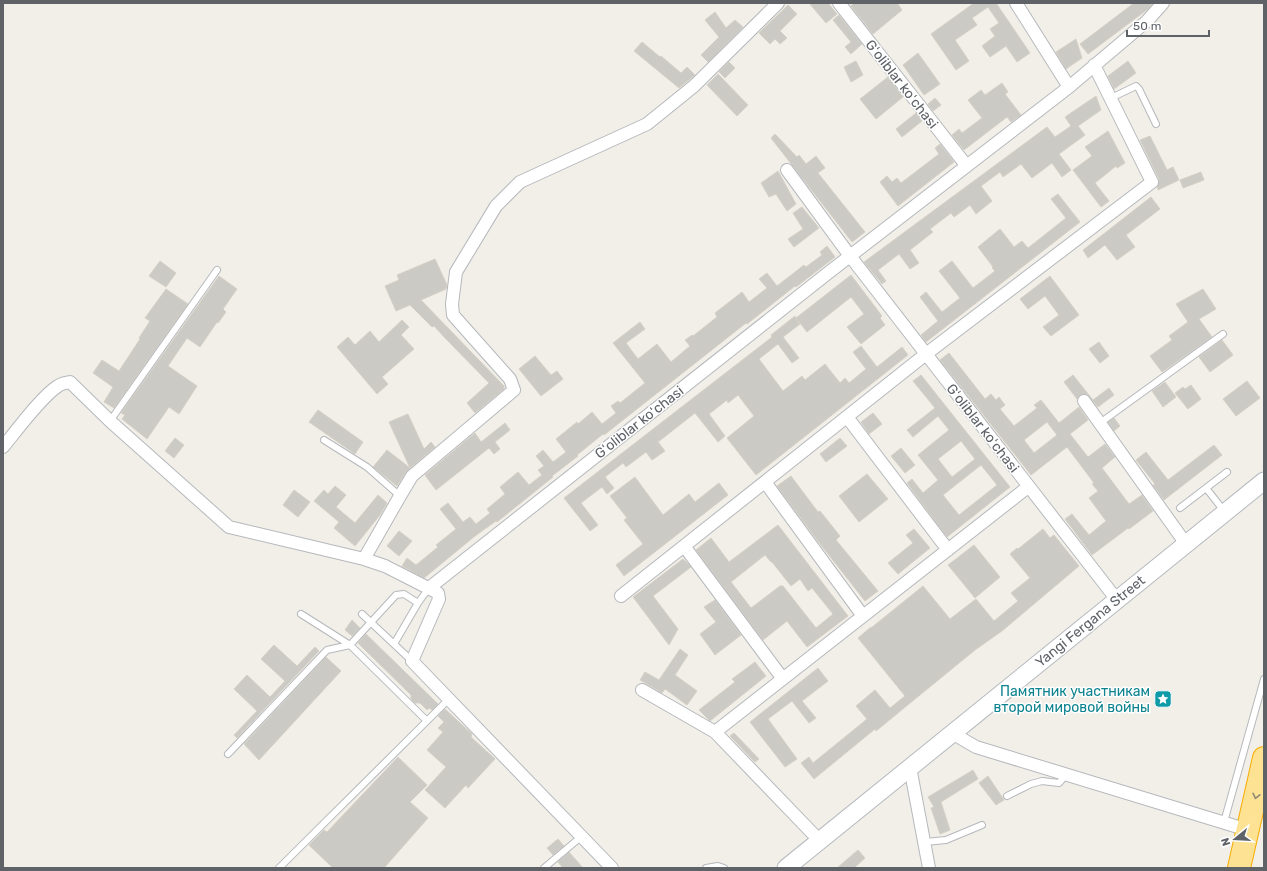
<svg xmlns="http://www.w3.org/2000/svg" width="1267" height="871" viewBox="0 0 1267 871" font-family="Rubik,sans-serif">
<rect width="100%" height="100%" fill="#f1efe8"/>
<path fill="#cccac5" stroke="#d6d1c6" fill-rule="evenodd" d="M809,3H828L837,14L826,23Z
M854,3H897L902,10L873,34L851,6Z
M974,3H996L1030,53L1017,62L1006,46L990,57L982,46L995,36L990,29L999,23L988,7L972,18L977,25L955,40L969,61L956,70L931,34Z
M1134,3H1153L1148,9L1088,54L1080,44Z
M788,5L797,14L780,31L787,38L780,44L775,39L770,44L759,33Z
M715,12L726,28L735,20L743,27L708,62L701,55L719,37L705,20Z
M839,15L862,44L851,54L845,47L851,42L833,20Z
M1076,39L1082,58L1066,69L1056,52Z
M642,42L660,57L661,56L681,73L687,67L695,75L679,88L634,51Z
M918,53L940,84L924,95L903,65Z
M856,61L863,75L851,82L844,67Z
M1128,61L1136,73L1114,89L1108,76Z
M729,62L735,68L725,78L719,72Z
M718,74L748,105L737,116L707,85Z
M888,77L903,97L876,119L860,99Z
M1002,83L1008,92L1005,94L1021,115L1011,122L1007,117L964,150L952,135L959,129L962,133L982,118L968,100L981,90L985,95Z
M1096,96L1101,110L1078,126L1085,135L1059,154L1071,170L1062,177L1052,163L1032,178L1021,164L1003,177L1000,172L981,186L992,201L976,214L970,205L954,217L951,213L930,229L933,232L910,250L919,263L910,269L899,254L878,270L886,281L882,284L864,262L1047,127L1055,137L1071,126L1065,117Z
M935,98L941,105L933,111L928,104Z
M916,113L922,121L902,137L896,129Z
M1108,131L1125,163L1117,168L1116,166L1095,183L1109,201L1101,207L1073,170L1092,156L1085,147Z
M775,134L797,157L799,155L806,164L816,156L825,168L818,173L865,232L852,242L771,138Z
M1150,136L1167,170L1173,167L1179,180L1158,190L1157,187L1159,182V179L1140,140Z
M940,144L954,162L898,206L880,182L887,176L892,182L897,178L901,183L939,154L935,148Z
M778,171L796,204L787,211L776,194L769,197L761,183Z
M1201,172L1204,180L1183,188L1180,180Z
M1058,194L1080,222L926,342L921,335L938,321L920,297L926,292L942,312L960,298L939,271L952,261L973,288L995,271L992,268L993,267L978,247L1000,229L1014,247L1022,241L1028,248L1066,218L1051,199Z
M1151,197L1160,209L1126,235L1135,247L1117,260L1105,245L1088,258L1083,250Z
M802,207L819,228L794,247L788,239L803,229L793,213Z
M827,246L835,257L796,287L795,286L747,324L746,323L604,435L603,434L577,455L578,456L552,476L553,477L497,522L496,521L475,536L424,578L402,566L407,558L416,565L438,547L436,545L456,529L440,509L448,503L463,522L470,517L476,524L490,513L487,509L505,494L500,487L518,472L529,485L542,475L538,470L544,466L536,456L543,450L553,462L566,452L556,439L577,422L578,424L592,412L602,424L616,413L611,406L618,401L620,403L645,383L613,343L640,322L645,329L626,343L638,359L657,344L671,362L690,346L685,340L692,335L693,336L717,317L715,313L742,292L749,302L767,288L759,279L767,273L777,286L804,265L806,267L822,255L820,252Z
M435,259L447,285L446,289L421,300L504,386V389L475,413L467,403L489,383L445,338L434,326L432,327L410,305L396,311L385,286L399,280L397,275Z
M160,261L176,273L166,287L149,276Z
M851,275L882,316L880,318L885,325L861,344L847,327L864,314L851,297L807,332L796,318Z
M219,276L237,289L223,309L226,312L218,323L217,322L200,347L187,338L168,366L197,386L179,414L169,407L147,439L122,419L125,415L121,413Z
M1050,276L1079,315L1051,336L1043,327L1059,315L1045,296L1028,309L1020,299Z
M166,289L188,304L114,408L104,402L113,387L93,373L102,360L119,371L140,339L139,338L150,321L145,318Z
M1203,289L1216,309L1199,319L1212,337L1162,372L1150,356L1172,340L1169,336L1188,322L1176,304Z
M795,316L800,324L783,337L799,358L792,363L778,344L759,359L783,391L802,376L805,380L825,364L840,383L845,378L849,383L866,369L853,352L861,346L877,367L902,347L908,355L756,475L727,438L754,416L738,395L728,403L727,400L709,414L725,436L718,442L695,413L658,442L665,451L652,460L646,452L626,467L623,463L605,477L614,488L607,494L602,487L581,503L598,525L590,531L564,498L772,337L771,335Z
M402,320L409,327L401,335L414,349L382,377L388,384L377,394L337,347L348,337L355,345L370,331L379,342Z
M1222,340L1233,355L1210,372L1199,357Z
M1099,342L1109,356L1100,363L1089,349Z
M949,353L985,399L991,394L996,400L999,397L1005,405L1000,409L1014,426L1037,408L1034,405L1041,400L1059,423L1079,407L1088,420L1070,434L1088,457L1105,444L1115,457L1102,468L1129,504L1142,495L1153,511L1129,529L1128,528L1092,555L1065,519L1072,514L1089,535L1106,521L1089,498L1098,491L1092,484L1094,483L1067,447L1031,475L940,360ZM1047,422L1057,435L1034,453L1024,440Z
M535,356L551,375L557,371L563,379L541,396L519,369Z
M921,375L1010,487L947,537L907,483L912,479L923,493L938,480L918,455L949,430L938,416L913,437L907,430L935,408L913,381ZM961,441L975,459L952,477L938,459ZM981,465L997,485L959,515L943,495Z
M1073,375L1093,400L1109,388L1114,395L1098,407L1087,394L1080,395L1077,399L1064,382Z
M1247,381L1260,398L1236,416L1223,399Z
M1165,382L1176,397L1163,407L1152,391Z
M1191,385L1201,399L1188,409L1175,393L1183,387L1185,389Z
M318,410L363,442L355,454L309,422Z
M873,413L882,424L869,434L861,422Z
M408,414L424,449L431,442L435,447L410,468L389,422Z
M1114,418L1120,426L1114,431L1108,422Z
M505,423L510,430L495,442L500,449L494,454L489,448L436,490L425,475L475,433L481,442Z
M175,438L184,445L174,458L165,451Z
M840,438L847,446L826,462L820,454Z
M1214,445L1222,455L1164,500L1153,485L1155,484L1136,460L1146,452L1168,480Z
M901,448L915,465L905,473L891,456Z
M387,450L410,468L406,472L397,486L373,467Z
M867,474L888,499L859,522L839,496Z
M791,476L818,512L820,511L840,536L836,540L878,591L865,601L817,540L777,486Z
M635,477L663,515L689,494L695,502L719,483L728,495L624,576L616,565L643,544L624,520L627,518L610,496Z
M335,486L346,495L336,507L355,523L378,495L387,503L380,515L355,546L334,528L339,522L314,501L324,490L328,494Z
M294,490L310,502L298,517L283,505Z
M778,525L848,616L807,647L787,621L763,640L696,550L711,538L729,562ZM765,555L771,562H772L791,586L800,579L808,591L812,588L833,614L816,628L783,586H780L751,608L731,582Z
M914,529L930,548L898,574L888,563L913,543L906,535Z
M1043,529L1050,538L1054,535L1079,566L1002,631L975,650L876,731L875,729L814,779L801,763L809,757L813,763L867,719L856,706L875,690L890,708L905,696L858,638L871,627V628L923,586L950,619L976,599L994,621L1018,601L1011,593L1030,578L1010,554L1017,548L1018,549Z
M399,531L412,541L399,556L387,546Z
M974,545L1000,577L975,598L948,565Z
M683,559L691,567L653,596L678,629L669,645L633,597Z
M715,600L741,635L715,655L700,634L716,622L704,607Z
M352,620L360,628L352,636L345,630Z
M366,634L438,704L432,710L429,708L427,710L420,703H415L411,699V695L358,643Z
M274,645L297,666L315,647L319,651L237,738L234,735L257,711L234,689L247,675L270,697L285,681L261,659Z
M680,649L688,655L675,675L697,691L687,705L665,689L662,693L640,680L645,672L659,680Z
M326,657L341,671L259,760L244,744Z
M755,662L766,676L710,721L699,710L735,682L732,679Z
M818,668L828,681L802,701L816,718L809,723L792,701L768,719L797,759L785,767L750,722Z
M445,709L472,734L471,737L495,759L468,788L466,785L445,808L425,790L446,767L427,750L443,732L438,728L444,722L438,716Z
M734,733L759,759L755,762L730,736Z
M398,757L427,785L410,802L428,818L384,868H333L309,845L324,830L327,832Z
M973,770L978,779L941,802L950,830L940,834L931,808L934,807L928,797Z
M988,776L1004,800L996,805L979,783Z
M558,839L564,846L553,855L547,848Z
M858,850L865,858L854,868H837Z
M569,852L583,868H563L558,862Z"/>
<g fill="none" stroke-linecap="round" stroke-linejoin="round">
<defs>
<path id="lane" d="M1111,98L1136,86L1139,89L1156,124
M110,421L217,270
M1100,423L1223,334
M324,440L367,467L400,496
M1206,488L1224,511
M1180,508L1227,472
M301,614L350,645L427,721
M362,614L412,661
M394,644L418,603L429,588
M228,754L327,650L350,645L396,595L404,594L418,603
M1007,796L1031,784L1042,781L1059,783L1067,774
M1224,822L1264,679
M925,842L946,840L982,825
M279,868L449,699
M544,868L582,836
M706,868L718,866L724,868"/>
<path id="street" d="M839,3L966,165
M1016,3L1069,87
M787,170L850,256L1117,600
M1084,401L1186,544
M847,417L948,550
M3,447C17,430 41,397 58,386C62,383 66,383 70,382L110,421L229,527L364,559L385,566L438,593L439,599L412,661L612,868
M765,482L863,616
M684,546L783,679
M364,559L400,496L412,476L514,390L510,379L453,315L452,304L456,272L496,206L520,182L647,124L694,86L778,3
M429,588L828,273L1069,87L1147,21L1163,3
M621,596L926,354L1152,182L1094,65
M642,690L715,732L1028,487
M715,732L819,840
M952,733L976,747L1248,830
M910,767L929,868"/>
<path id="secondary" d="M786,868L1264,481"/>
<path id="highway" d="M1239,868L1264,758"/>
</defs>
<use href="#lane" stroke="#b5b8bc" stroke-width="8"/>
<use href="#street" stroke="#b5b8bc" stroke-width="14"/>
<use href="#secondary" stroke="#b6babf" stroke-width="19"/>
<use href="#highway" stroke="#f9ab00" stroke-width="24"/>
<use href="#lane" stroke="#fff" stroke-width="6"/>
<use href="#street" stroke="#fff" stroke-width="12"/>
<use href="#secondary" stroke="#fff" stroke-width="17"/>
<use href="#highway" stroke="#fde293" stroke-width="22"/>
</g>
<defs><path id="oneway-chevron" d="M-2-3.5L2.5 0L-2 3.5" fill="none" stroke-width="1.6" stroke-linecap="round" stroke-linejoin="round"/></defs>
<use stroke="#8e8975" href="#oneway-chevron" transform="translate(1256 796) rotate(103)"/>
<defs>
<symbol id="sight-square" viewBox="-11 -11 22 22"><rect x="-9" y="-9" width="18" height="18" rx="4" fill="#0f9aa8" stroke="#fff"/><path d="M0-6L1.8-2.2L6-1.7L2.9 1.2L3.7 5.4L0 3.3L-3.7 5.4L-2.9 1.2L-6-1.7L-1.8-2.2Z" fill="#fff"/></symbol>
</defs>
<g fill-rule="evenodd">
<use href="#sight-square" x="1153" y="689" width="20" height="20"/>
</g>
<g text-anchor="middle" stroke-width="3" stroke-linejoin="round" paint-order="stroke">
<g font-size="14" fill="#5f6368" stroke="#fff">
<text transform="translate(902 84) rotate(52)" y="5">Gʻoliblar koʻchasi</text>
<text transform="translate(639 422) rotate(-38)" y="5">Gʻoliblar koʻchasi</text>
<text transform="translate(983 428) rotate(52)" y="5">Gʻoliblar koʻchasi</text>
<text transform="translate(1090 621) rotate(-39)" y="5">Yangi Fergana Street</text>
</g>
<g font-size="14" fill="#0d838f" stroke="#fff" text-anchor="end">
<text x="1150" y="696">Памятник участникам<tspan x="1150" dy="16">второй мировой войны</tspan></text>
</g>
</g>
<rect width="1267" height="871" fill="none" stroke="#5f6368" stroke-width="8"/>
<g transform="translate(1235 839) rotate(252)" stroke="#ffffff" stroke-width="3" paint-order="stroke">
<path d="M0-3L7 15L0 10L-7 15Z" fill="#5f6368"/>
<text y="-6" font-size="11" font-weight="bold" text-anchor="middle" fill="#5f6368">N</text>
</g>
<path d="M1127 30v6h82v-6" fill="none" stroke="#5f6368" stroke-width="2"/>
<text x="1133" y="30" font-size="12" fill="#5f6368" stroke="#ffffff" stroke-width="3" paint-order="stroke">50 m</text>
</svg>
